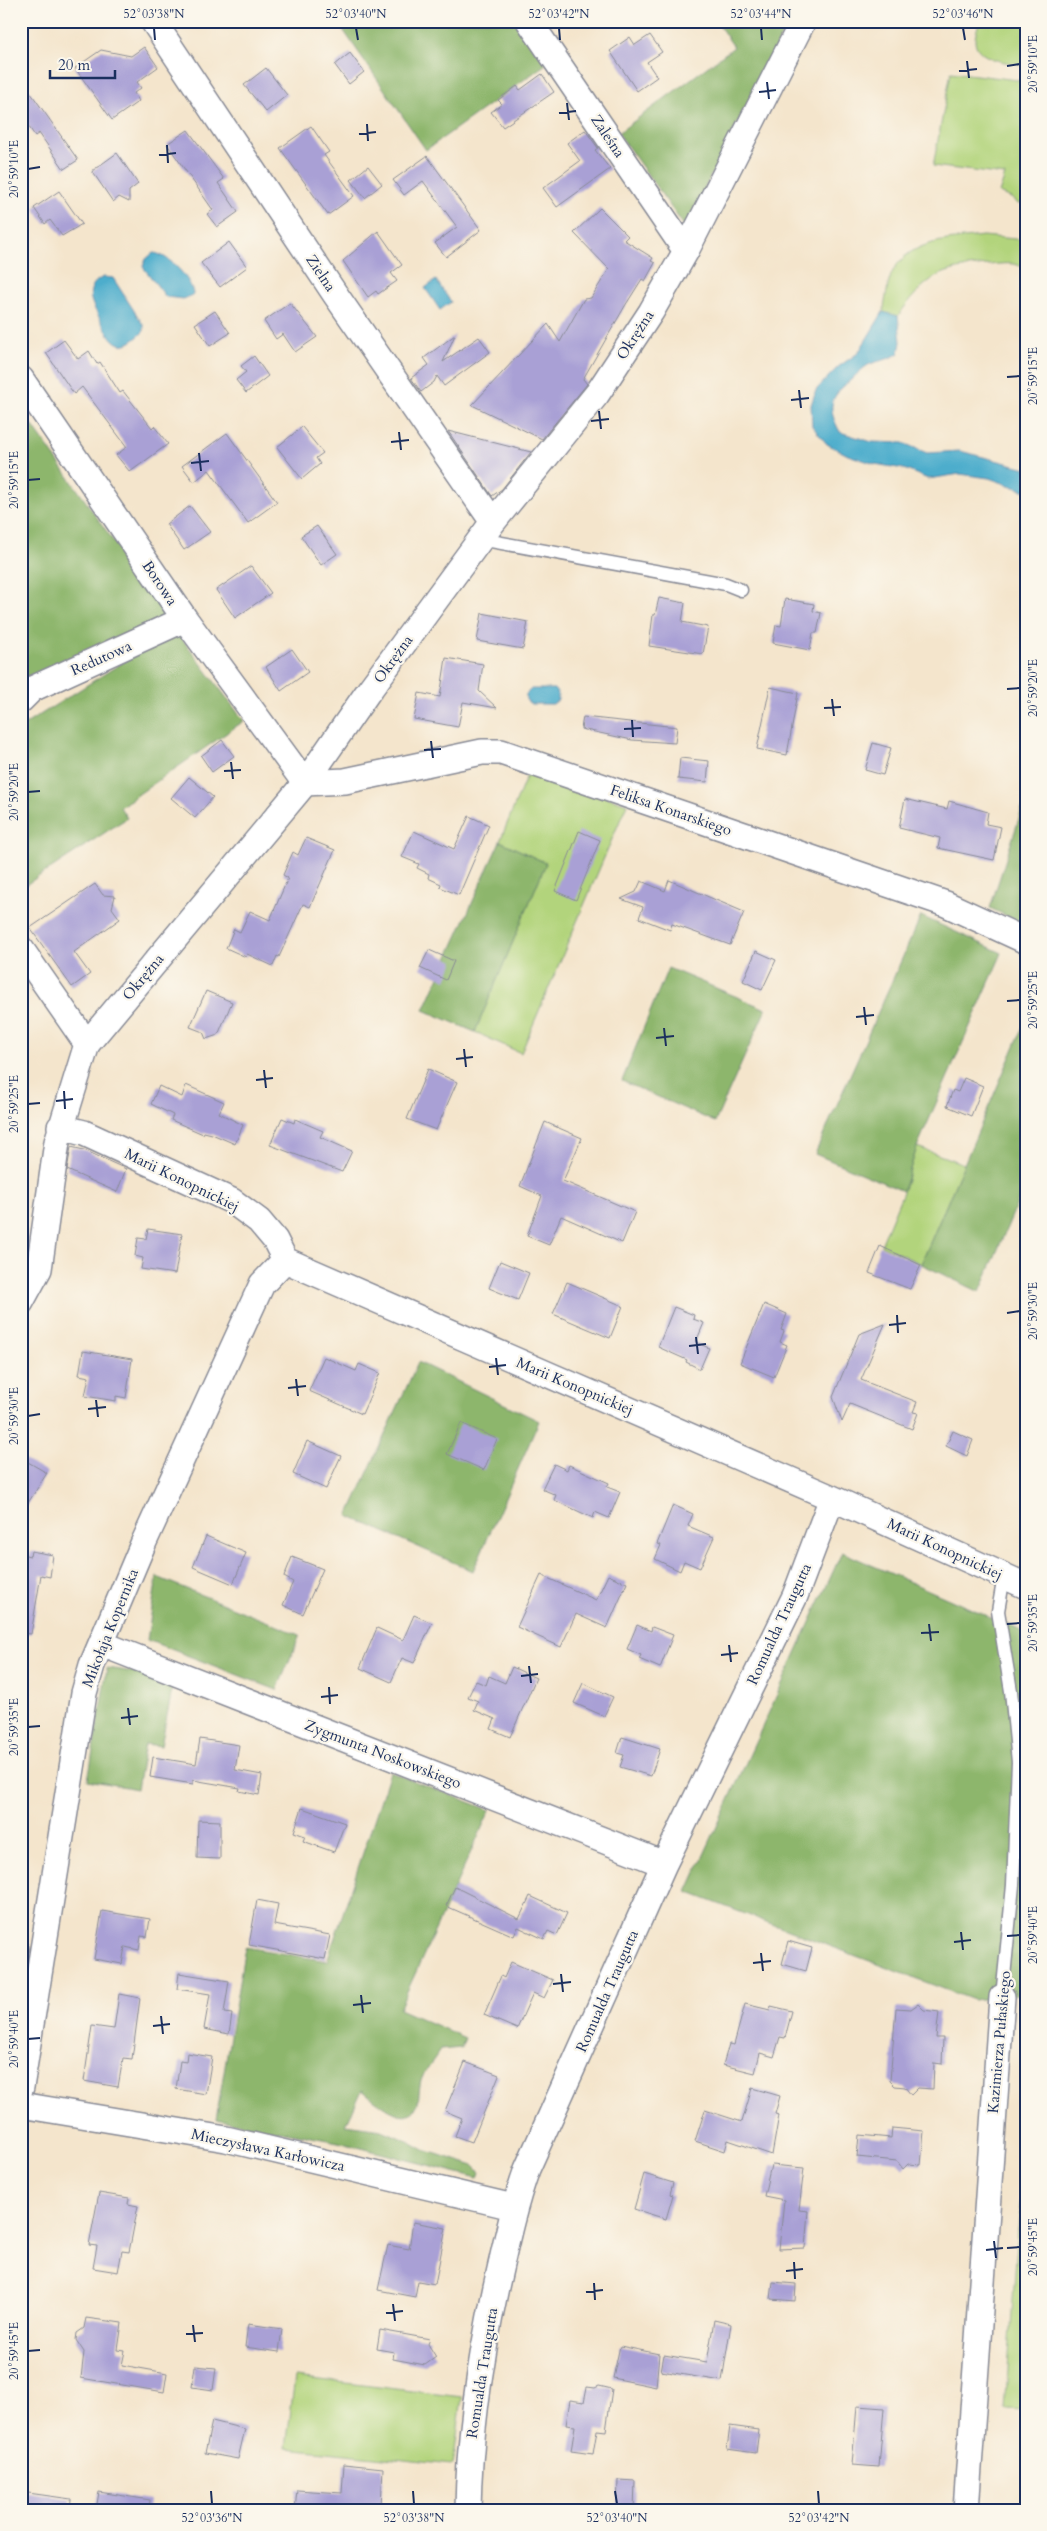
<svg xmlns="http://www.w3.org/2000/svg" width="1047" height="2531" viewBox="0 0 1047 2531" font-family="Cardo,serif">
<rect width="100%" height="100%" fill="#fbf7ec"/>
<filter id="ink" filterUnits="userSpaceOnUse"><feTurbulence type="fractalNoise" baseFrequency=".02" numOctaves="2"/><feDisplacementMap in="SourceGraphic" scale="10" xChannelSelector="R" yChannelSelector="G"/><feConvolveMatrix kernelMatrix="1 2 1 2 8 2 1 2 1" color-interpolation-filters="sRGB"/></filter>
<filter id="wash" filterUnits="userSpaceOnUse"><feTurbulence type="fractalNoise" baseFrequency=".0096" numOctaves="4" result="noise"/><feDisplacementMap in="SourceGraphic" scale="20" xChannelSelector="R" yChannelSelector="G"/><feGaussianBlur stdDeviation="1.12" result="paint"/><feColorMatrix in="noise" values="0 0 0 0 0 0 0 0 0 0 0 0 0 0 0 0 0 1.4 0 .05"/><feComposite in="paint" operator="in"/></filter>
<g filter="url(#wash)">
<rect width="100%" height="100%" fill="#f4e5cc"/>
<path fill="#b2d47c" stroke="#66826d" d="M979,21H1026V65C1011,63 977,61 975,41C975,35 978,27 979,21Z
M951,72L1026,81V202L1018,204L1011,198L999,193L1005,175L933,166Z
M983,236L1026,240V269C1014,261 1003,264 988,265C939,269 927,276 898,316L883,312C886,300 887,282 893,271C911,239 951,240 983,236Z
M529,770L627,804L521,1053L475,1032L546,863L500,841Z
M917,1147L964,1164L921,1264L881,1245L903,1192Z
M1018,2230H1026V2411L1005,2410Z
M295,2377L462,2397L453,2465L286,2448Z"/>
<path fill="#8db66c" stroke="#547265" d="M337,21H516L546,64L426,150Z
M716,21H789L685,227L618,133L734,47Z
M21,409L166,616L30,688L21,680Z
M175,629L244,721L120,807L127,818L21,888V727Z
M1026,797V925L990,908Z
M500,841L546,863L475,1032L424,1010Z
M921,916L1002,953L917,1147L903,1191L815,1154Z
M668,968L766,1009L715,1122L622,1081Z
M1026,1020V1182L980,1292L921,1264Z
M418,1362L539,1421L473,1571L348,1516Z
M842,1552L1026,1633V1994L973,2000L687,1892Z
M157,1577L300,1635L277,1690L147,1640Z
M107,1668L142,1673L173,1685L161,1746L145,1744L137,1789L88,1780Z
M390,1772L490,1810L399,2009L465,2038L461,2048L440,2050C435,2059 427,2067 423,2076C418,2085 420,2097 417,2106C406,2130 373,2098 362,2090L346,2125L382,2130L410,2142L424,2150L474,2166L480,2172L478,2178L338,2142L216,2119L245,1947L327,1961Z
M1026,2141V2230H1018Z"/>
<path fill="#4dadcc" stroke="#346e95" d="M153,253C167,253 193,280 193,295L183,299L166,297L143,267L145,260Z
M104,277L113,278L144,326V331C120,355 113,344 100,319C96,311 88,299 91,290C93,283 98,279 104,277Z
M436,280L451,302L440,310L425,288Z
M883,312L898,316L901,342L899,353C889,360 881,360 870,364C864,367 857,374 852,379C830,397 826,406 840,432L872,442L903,443L927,453L960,451L1026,468V491L989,478L960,474L928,479L904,469L875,464L848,455L827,444L812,426L811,405L816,390L838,367L858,353Z
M531,689H554L558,694V700L553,704H531L526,700V694Z"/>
<g id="blocks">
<path fill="#a9a0d5" d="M650,35L662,52L647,62L657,77L637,91L610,51L630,37L635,45Z
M144,47L158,67L137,82L141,88L134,93L139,101L112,120L75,68L101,50L131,56Z
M350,53L364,72L349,84L335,65Z
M266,68L287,95L266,112L244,85Z
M542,74L554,92L503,127L491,112L502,104L498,100L517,86L520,90Z
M21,79L78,160L64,169L39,133L35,136L21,115Z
M311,126L329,152L324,155L354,196L328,215L280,148Z
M188,130L224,179L218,183L238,212L217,227L207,214L213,210L167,144Z
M585,130L598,148L595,150L610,169L557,207L543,188L580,161L567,143Z
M117,153L138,184L129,191V202L119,197L113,202L92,171Z
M427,156L481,230L446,257L435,243L457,227L423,181L404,195L393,180Z
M368,166L382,184L365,198L351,180Z
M59,191L82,224L62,236L50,220L45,224L34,208Z
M600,208L628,236L624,240L653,258L651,261L655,263L645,281L642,279L625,306L583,379L587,384L542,439L472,405L548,324L560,342L584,299L591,298L609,269L574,233Z
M378,231L402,265L391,273L397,281L378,294L376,291L368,297L343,261Z
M229,242L247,267L220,287L201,263Z
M290,303L317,337L295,352L283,334L276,339L264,321Z
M215,311L230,333L210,346L195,324Z
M455,335L443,362L479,337L490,352L444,386L437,376L434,382L421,392L411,378L429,365L424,358Z
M64,340L78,359L89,351L97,364L100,362L120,393L123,391L152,428L154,426L168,444L130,472L116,455L127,447L82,387L74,394L46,353Z
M254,356L268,376L246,393L236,380L246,372L241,366Z
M302,427L323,453L316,458L320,464L302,479L277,447Z
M448,431L531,452L502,489L492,496Z
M227,433L277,502L248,523L209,470L194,482L182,466Z
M190,506L210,532L184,550L166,524Z
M317,526L337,554L321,565L301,536Z
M251,566L271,593L235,618L216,590Z
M659,598L685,603L682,622L708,627L703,654L649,646L653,615H655Z
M785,599L814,604L813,611L821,613L817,633H813L810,650L773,643L776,625L781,626Z
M482,613L528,622L523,649L477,641Z
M292,649L308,672L281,691L266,667Z
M446,658L483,664L479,691L497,708L463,702L458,727L414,719L419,693L440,697Z
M770,687L798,693L787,755L757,749Z
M583,717L677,727L675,743L632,740L581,729Z
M222,740L234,756L212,772L201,756Z
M873,743L891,748L883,775L865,770Z
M680,758L709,761L707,782L678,779Z
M189,777L213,797L195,818L171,798Z
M905,799L947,809L949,801L988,812L986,824L1001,827L994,860L938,848L940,838L899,828Z
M469,816L489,825L459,895L440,887L441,884L428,878L429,874L417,868L419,864L402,857L414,831L454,849Z
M579,831L600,840L576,900L555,891Z
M306,838L335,850L310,907L303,904L279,957L277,956L273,966L247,954L246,957L226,948L234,929L240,932L250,911L270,920L288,878L283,875L293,852L298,855Z
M669,880L744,912L730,945L672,924L670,930L639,918L643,907L621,899L636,892L641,881L665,891Z
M95,884L103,895L115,896L112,908L120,919L74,952L90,974L72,987L30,928Z
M429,950L454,961L446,980L420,968Z
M756,951L776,960L762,990L743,981Z
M206,991L232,1002L218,1035L206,1039L203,1032L190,1027Z
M428,1069L457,1082L436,1130L407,1119Z
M964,1078L983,1086L971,1116L947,1106L953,1090L958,1092Z
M186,1085L224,1102L219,1113L243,1125L235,1144L212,1134L204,1132L203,1134L171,1120L173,1115L151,1104L159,1086L182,1097Z
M282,1118L294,1123L295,1119L323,1131L320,1137L352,1151L342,1172L270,1145Z
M545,1122L582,1138L563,1181L635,1212L622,1243L561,1216L549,1245L527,1236L542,1196L520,1186Z
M71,1147L84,1150L126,1169L117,1192L67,1170Z
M148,1229L182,1234L175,1274L141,1269L143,1258L135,1256L138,1238L146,1239Z
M880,1246L921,1265L910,1289L869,1273Z
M500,1261L529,1273L518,1300L489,1288Z
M567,1282L623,1306L610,1338L553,1314Z
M764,1304L787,1314L781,1330L784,1331L780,1342L787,1345L774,1377L740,1363Z
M674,1307L694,1315L693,1319L704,1323L696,1342L709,1348L700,1369L686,1362L687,1360L658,1347Z
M885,1324L861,1380L917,1402L913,1412L918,1413L912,1429L850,1404L842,1422L833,1397L859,1334Z
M83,1351L132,1359L126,1398L116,1396V1401L85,1396L89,1377L79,1375Z
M324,1357L356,1371L359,1364L380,1373L362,1414L309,1391Z
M461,1423L497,1439L484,1470L447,1454Z
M953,1431L973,1440L967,1456L946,1446Z
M307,1441L341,1456L326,1489L293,1474Z
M21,1458L47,1473L21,1514Z
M554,1464L567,1470L569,1465L609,1483L607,1487L620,1492L609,1518L595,1512L593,1518L554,1500L556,1495L542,1489Z
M673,1505L693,1514L688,1526L714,1537L700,1568L684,1561L680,1571L655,1559L661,1545L657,1544Z
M206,1536L246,1553L233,1584L193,1567Z
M31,1551L53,1555L50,1577L41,1575L31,1634L21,1633V1554L30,1556Z
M292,1557L323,1569L303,1614L283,1605L293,1582L284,1577Z
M541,1575L596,1600L608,1575L627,1583L607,1628L576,1614L561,1647L517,1627Z
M414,1615L432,1623L414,1663L402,1658L391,1682L360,1668L377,1628L403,1640Z
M637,1625L651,1631L652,1627L673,1635L660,1668L639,1659L641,1655L627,1649Z
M512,1667L536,1678L510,1737L491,1729L495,1719L474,1710L478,1701L468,1697L476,1681L486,1685L489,1676L505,1683Z
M583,1683L613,1697L604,1716L574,1703Z
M622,1737L660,1749L651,1776L620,1767L624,1755L617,1753Z
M200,1739L239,1745L235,1770L262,1775L259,1795L239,1791L240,1788L193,1780V1784L150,1777L153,1757L196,1764Z
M302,1808L345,1823L334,1852L303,1841L305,1836L294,1832Z
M198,1820L220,1821V1859L197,1858Z
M455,1887L519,1919L530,1896L567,1913L557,1935L548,1931L544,1939L518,1927L514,1936L446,1906Z
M257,1900L278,1904L274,1925L330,1935L325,1959L249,1945Z
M102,1911L150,1919L147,1937L141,1936L139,1950L125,1947L122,1964L94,1959Z
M788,1941L812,1948L806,1971L782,1964Z
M511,1962L553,1980L544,1998L533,1993L517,2029L484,2015L501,1976L504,1978Z
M179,1973L229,1981L224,2013L232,2014L229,2034L204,2029L210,1994L177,1989Z
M119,1994L140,1998L132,2059L123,2058L118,2087L84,2081L92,2026L114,2029Z
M745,2004L770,2010L771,2006L792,2011L785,2038L780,2037L774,2057L760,2053L755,2073L723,2065L729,2044L734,2045Z
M918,2004L924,2010L939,2012L936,2038H943L942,2064L934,2063L933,2089L918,2088L911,2095L905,2087L895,2086L890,2081L896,2008L911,2009Z
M187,2053L212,2057L206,2094L176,2089L180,2061L186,2062Z
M465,2062L499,2075L472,2142L455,2136L462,2118L445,2111Z
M752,2088L780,2096L775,2114L779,2115L772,2155L728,2140L725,2151L695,2141L705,2110L742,2122Z
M892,2128L924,2131L921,2165L908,2164L903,2169L897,2161L857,2157L859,2135L891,2138Z
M771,2165L804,2168L799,2210L808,2211L805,2248L779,2249L784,2200L764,2196Z
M644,2174L673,2183L670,2194L673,2195L666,2219L634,2209Z
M99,2193L129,2198L128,2204L138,2206L129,2252L122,2251L118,2272L93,2268L97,2246L89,2245Z
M413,2222L446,2228L435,2284L418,2281L415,2297L378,2290L388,2245L409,2249Z
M773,2282L796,2284L795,2301L771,2299Z
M86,2318L122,2323L118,2350L125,2351L122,2365L167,2373L164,2392L81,2378L84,2352L76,2340L77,2333L84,2328Z
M714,2320L731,2324L722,2381L661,2371L664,2355L707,2362Z
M248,2324L282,2329L279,2352L245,2347Z
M380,2330L430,2339L428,2344L436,2357L425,2365L393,2359L394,2352L377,2349Z
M620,2346L659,2354L656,2387L613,2378Z
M195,2366L216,2368L213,2390L192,2387Z
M599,2386L612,2389L606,2431L597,2430L593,2454L571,2451L575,2426L566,2425L570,2400L584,2402L587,2387L595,2388Z
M857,2406L884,2408L879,2467L852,2465Z
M212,2421L245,2429L238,2459L205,2453Z
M730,2426L759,2430L756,2453L727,2449Z
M344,2464L383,2468L381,2506L359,2505L358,2510H295L297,2490L342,2493Z
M618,2480L635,2481L634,2510H617Z
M21,2492L71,2499L70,2510H21Z
M99,2492L150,2500L149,2510H96Z"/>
</g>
</g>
<g filter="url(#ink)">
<use href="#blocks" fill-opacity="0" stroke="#888a95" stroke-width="1"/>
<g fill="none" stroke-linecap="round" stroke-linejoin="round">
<defs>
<path id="service" d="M480,539L726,584L741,590
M1002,1997L1013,1885L1018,1762L1011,1691L998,1611L1004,1576"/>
<path id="minor" d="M153,21L335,294L493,522
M529,21L686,251
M21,379L185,619L305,783L345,781L482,752H501L946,904L1026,941
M21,700L32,689L185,619
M21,949L87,1044
M60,1127L84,1133L232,1201L259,1221L275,1240L285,1260L832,1498L1026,1586
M21,1302L39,1269L57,1142L87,1044L305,783L368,692L493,522L597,394L651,312L686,251L803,21
M102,1644L664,1864
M21,2087L84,1693L92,1665L143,1544L262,1284L285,1260
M21,2105L226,2139L513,2207
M468,2510C469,2434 480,2361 496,2287C505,2247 513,2208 527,2169L664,1864L795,1596L832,1498
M966,2510L1002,1997"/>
</defs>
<use href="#service" stroke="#888a95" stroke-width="15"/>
<use href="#minor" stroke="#888a95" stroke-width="28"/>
<use href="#service" stroke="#fff" stroke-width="12"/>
<use href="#minor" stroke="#fff" stroke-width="25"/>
</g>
</g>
<path fill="none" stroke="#1b2f5e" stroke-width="2" d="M154,28L155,40M356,28L358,40M559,28L560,40M761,28L762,40M963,28L965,40M967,61L969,78M1007,66L1020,64M959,71L977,69M767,82L769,99M759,92L776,90M567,103L569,120M559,113L576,111M367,124L368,141M359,134L376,132M167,145L168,163M159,155L176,153M28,169L40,167M1007,377L1020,376M799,390L801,408M791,400L809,398M599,411L601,429M591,421L609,419M399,432L401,450M391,442L409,440M199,453L201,471M191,463L209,461M28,480L40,479M1007,689L1020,688M832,699L834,716M824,708L841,707M632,720L633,737M624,729L641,728M431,741L433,758M424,750L441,749M231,762L233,779M224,771L241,770M28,792L40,791M1007,1001L1020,1000M864,1007L866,1025M856,1017L874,1015M664,1028L666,1046M656,1038L674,1036M464,1049L466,1067M456,1059L473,1057M264,1070L266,1088M256,1080L273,1078M64,1091L65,1109M56,1101L73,1099M28,1104L40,1103M1007,1313L1020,1311M897,1315L898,1333M889,1325L906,1323M696,1337L698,1354M689,1346L706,1344M496,1358L498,1375M489,1367L506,1365M296,1379L298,1396M288,1388L306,1386M96,1400L98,1417M88,1409L106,1407M28,1416L40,1414M929,1624L931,1641M1007,1624L1020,1623M921,1633L939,1632M729,1645L731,1662M721,1655L738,1653M529,1666L531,1683M521,1676L538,1674M329,1687L330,1704M321,1697L338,1695M128,1708L130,1725M121,1718L138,1716M28,1727L40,1726M961,1932L963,1950M1007,1936L1020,1935M954,1942L971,1940M761,1953L763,1971M753,1963L771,1961M561,1974L563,1992M553,1984L571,1982M361,1995L363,2013M353,2005L371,2003M161,2016L163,2034M153,2026L170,2024M28,2039L40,2038M994,2241L996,2258M1007,2248L1020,2247M986,2250L1003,2248M794,2262L795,2279M786,2271L803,2269M594,2283L595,2300M586,2292L603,2290M393,2304L395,2321M386,2313L403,2311M193,2325L195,2342M186,2334L203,2333M28,2351L40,2350M211,2491L212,2504M413,2491L414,2504M615,2491L617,2504M818,2491L819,2504"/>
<g text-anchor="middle" stroke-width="4.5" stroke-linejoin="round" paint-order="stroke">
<g font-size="15" fill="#1b2f5e" stroke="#fbf7ec">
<text transform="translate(608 136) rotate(56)" y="5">Zaleśna</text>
<text transform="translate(321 273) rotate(56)" y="5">Zielna</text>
<text transform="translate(635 335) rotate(-57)" y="5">Okrężna</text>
<text transform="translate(160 583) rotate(56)" y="5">Borowa</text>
<text transform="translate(101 658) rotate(-24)" y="5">Redutowa</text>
<text transform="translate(393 659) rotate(-54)" y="5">Okrężna</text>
<text transform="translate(671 810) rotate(19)" y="5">Feliksa Konarskiego</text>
<text transform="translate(143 977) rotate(-50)" y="5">Okrężna</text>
<text transform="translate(182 1180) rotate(26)" y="5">Marii Konopnickiej</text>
<text transform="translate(575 1386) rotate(23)" y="5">Marii Konopnickiej</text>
<text transform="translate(945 1549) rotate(25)" y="5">Marii Konopnickiej</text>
<text transform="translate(779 1624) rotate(-65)" y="5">Romualda Traugutta</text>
<text transform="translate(110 1628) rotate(-68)" y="5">Mikołaja Kopernika</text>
<text transform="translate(383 1754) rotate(21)" y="5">Zygmunta Noskowskiego</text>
<text transform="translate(607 1991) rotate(-66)" y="5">Romualda Traugutta</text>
<text transform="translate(999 2042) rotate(-85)" y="5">Kazimierza Pułaskiego</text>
<text transform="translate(268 2150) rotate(12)" y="5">Mieczysława Karłowicza</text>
<text transform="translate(482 2373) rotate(-81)" y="5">Romualda Traugutta</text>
</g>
</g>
<rect width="1047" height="2531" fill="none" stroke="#fbf7ec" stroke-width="55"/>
<path d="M50 70v8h65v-8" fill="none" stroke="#1b2f5e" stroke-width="2.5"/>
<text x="58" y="70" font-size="15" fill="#1b2f5e" stroke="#fbf7ec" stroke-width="4" paint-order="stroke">20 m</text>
<rect x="28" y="28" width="992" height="2476" fill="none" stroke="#1b2f5e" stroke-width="2"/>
<g font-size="12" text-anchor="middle" fill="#1b2f5e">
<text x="154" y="18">52°03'38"N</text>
<text x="356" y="18">52°03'40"N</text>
<text x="559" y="18">52°03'42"N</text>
<text x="761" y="18">52°03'44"N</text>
<text x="963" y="18">52°03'46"N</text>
<text transform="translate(1033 64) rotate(-90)" y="4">20°59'10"E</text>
<text transform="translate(14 169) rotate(-90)" y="4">20°59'10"E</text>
<text transform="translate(1033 376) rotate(-90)" y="4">20°59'15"E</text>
<text transform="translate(14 480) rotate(-90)" y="4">20°59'15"E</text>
<text transform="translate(1033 688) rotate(-90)" y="4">20°59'20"E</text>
<text transform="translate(14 792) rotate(-90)" y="4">20°59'20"E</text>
<text transform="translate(1033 1000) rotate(-90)" y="4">20°59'25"E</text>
<text transform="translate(14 1104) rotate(-90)" y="4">20°59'25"E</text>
<text transform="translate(1033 1311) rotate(-90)" y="4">20°59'30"E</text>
<text transform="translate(14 1416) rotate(-90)" y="4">20°59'30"E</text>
<text transform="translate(1033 1623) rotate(-90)" y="4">20°59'35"E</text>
<text transform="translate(14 1727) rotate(-90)" y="4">20°59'35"E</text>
<text transform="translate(1033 1935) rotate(-90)" y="4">20°59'40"E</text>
<text transform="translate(14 2039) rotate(-90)" y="4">20°59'40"E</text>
<text transform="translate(1033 2247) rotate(-90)" y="4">20°59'45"E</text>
<text transform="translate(14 2351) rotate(-90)" y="4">20°59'45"E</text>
<text x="212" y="2522">52°03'36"N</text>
<text x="414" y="2522">52°03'38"N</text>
<text x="617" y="2522">52°03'40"N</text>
<text x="819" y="2522">52°03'42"N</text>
</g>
</svg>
